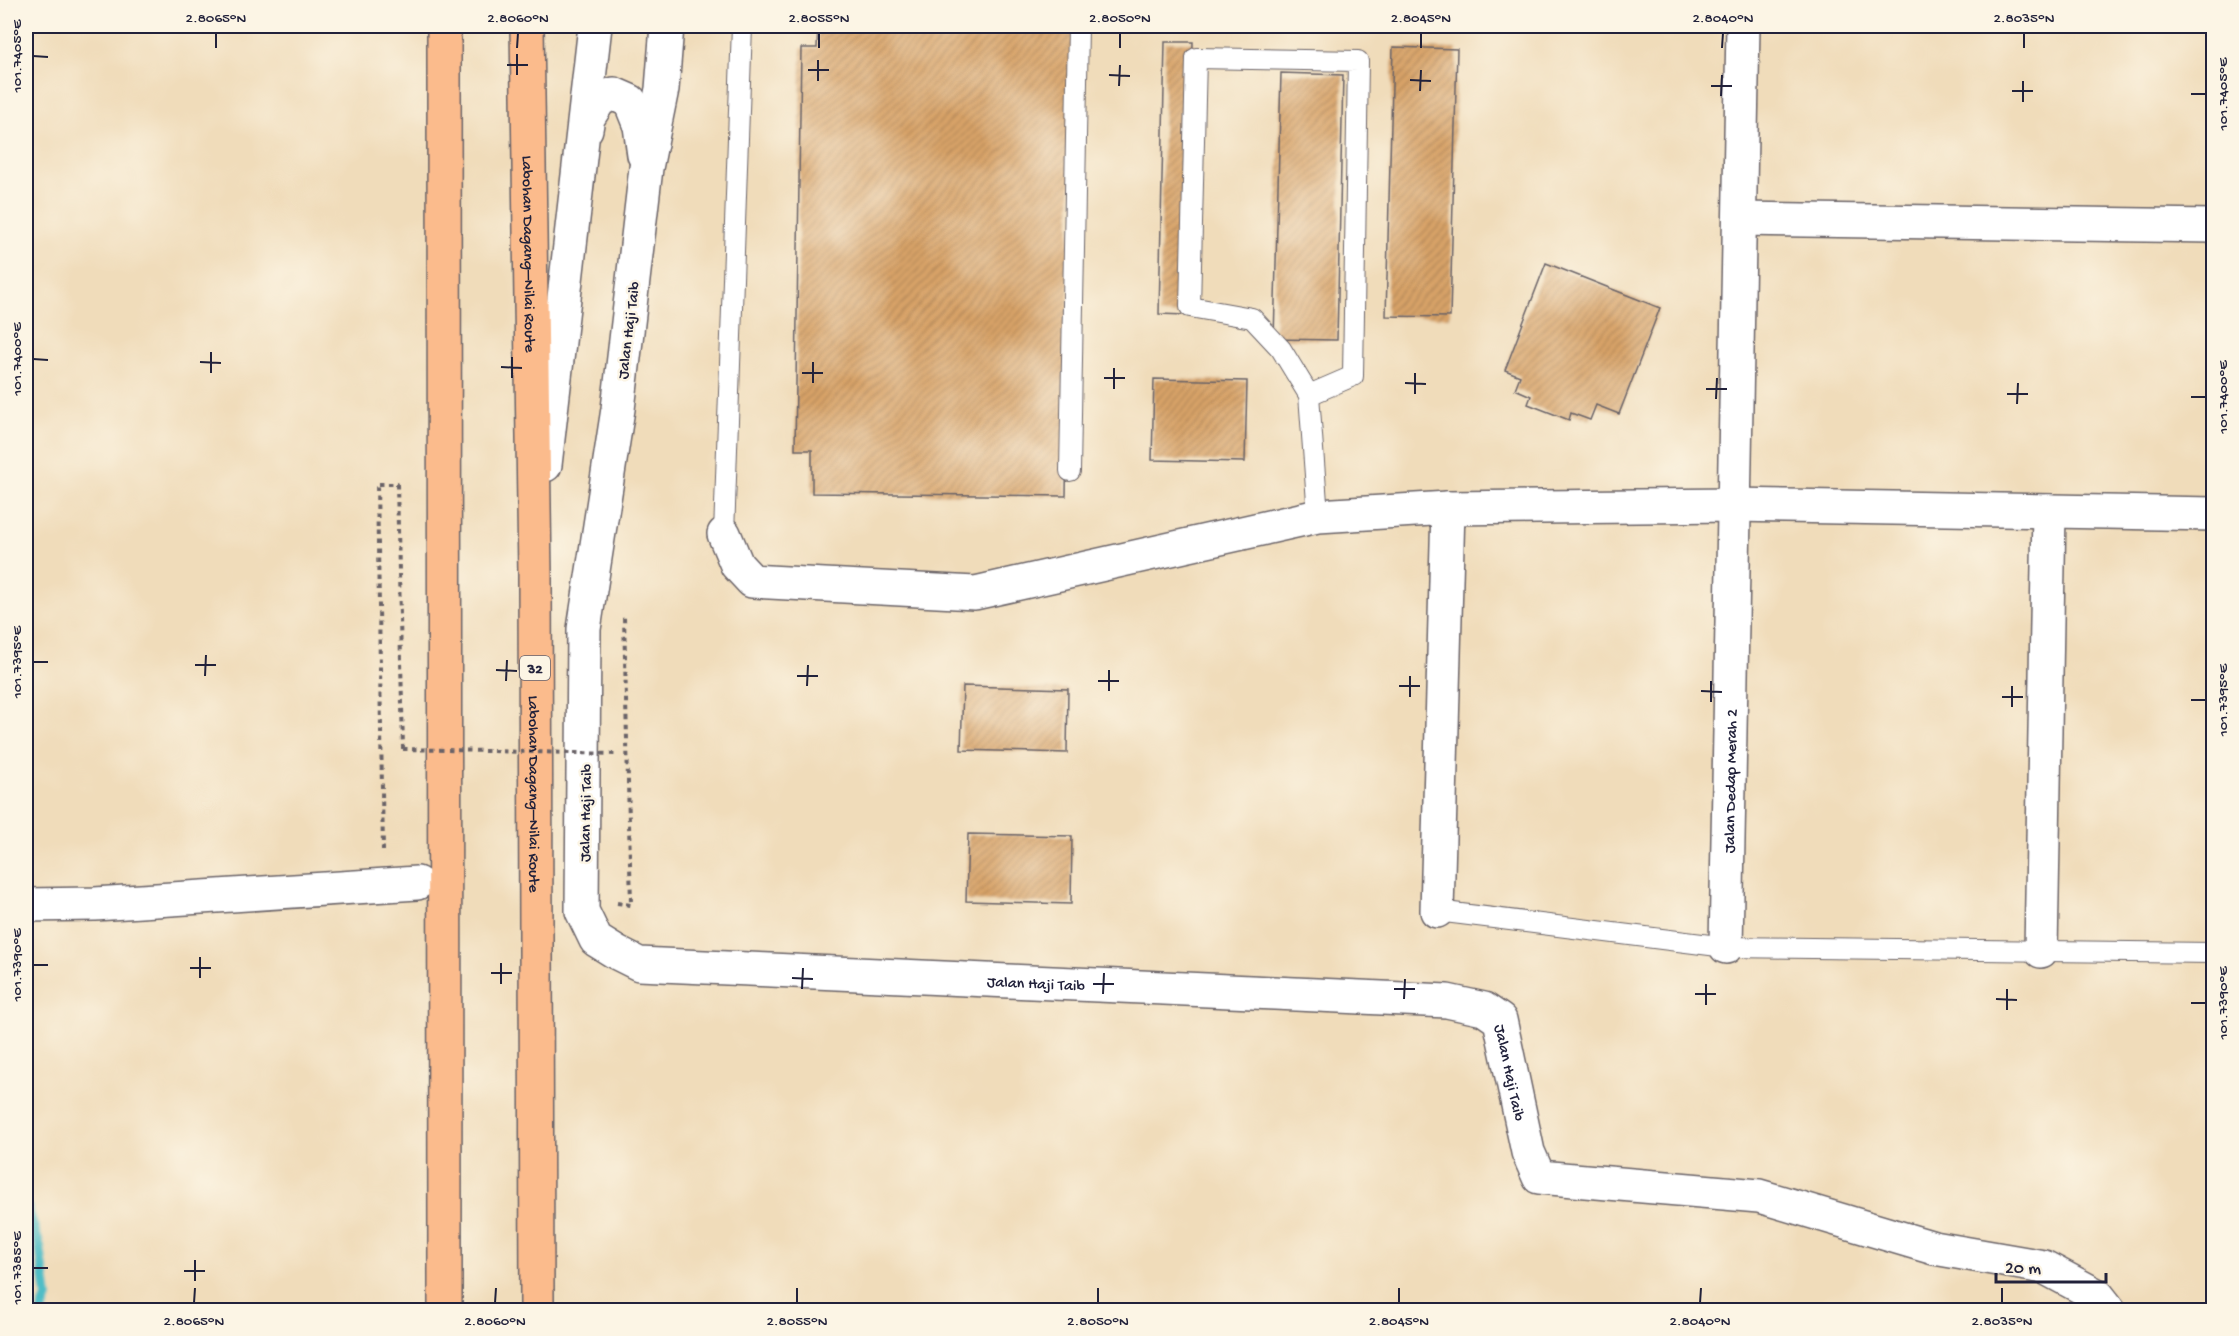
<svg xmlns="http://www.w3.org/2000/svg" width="2239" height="1336" viewBox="0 0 2239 1336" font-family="'Gochi Hand',sans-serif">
<defs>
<pattern id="building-hatch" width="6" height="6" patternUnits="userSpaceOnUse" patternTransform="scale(1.5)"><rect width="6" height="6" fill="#d8a368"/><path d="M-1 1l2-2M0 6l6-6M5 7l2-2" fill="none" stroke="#af8457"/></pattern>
</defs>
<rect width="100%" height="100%" fill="#fcf5e5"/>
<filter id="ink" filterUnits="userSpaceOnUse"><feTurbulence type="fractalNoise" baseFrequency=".0167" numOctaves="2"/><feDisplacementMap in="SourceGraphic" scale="12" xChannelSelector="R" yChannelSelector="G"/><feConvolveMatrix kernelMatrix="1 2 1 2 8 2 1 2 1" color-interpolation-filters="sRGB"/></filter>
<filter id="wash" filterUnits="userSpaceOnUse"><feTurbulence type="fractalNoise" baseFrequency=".008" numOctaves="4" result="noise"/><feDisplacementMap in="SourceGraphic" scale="24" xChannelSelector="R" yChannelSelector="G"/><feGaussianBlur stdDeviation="1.35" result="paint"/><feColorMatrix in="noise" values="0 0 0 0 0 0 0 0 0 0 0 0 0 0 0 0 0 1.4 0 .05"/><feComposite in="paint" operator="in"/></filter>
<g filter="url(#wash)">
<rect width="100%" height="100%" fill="#f0dcba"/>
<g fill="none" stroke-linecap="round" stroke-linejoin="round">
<path stroke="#4fbdc6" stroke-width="10" d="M26,1206L28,1209L40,1247L47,1297L42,1310"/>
</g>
<g id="blocks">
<path fill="url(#building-hatch)" d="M818,26H1073L1066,496L812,493V450H795L801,48H817Z
M1165,42H1193L1186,315L1159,314Z
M1393,47L1457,49L1450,317L1386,316Z
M1281,73L1343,75L1337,340L1274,339Z
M1546,263L1660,308L1619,414L1596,405L1590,420L1571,413L1569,420L1528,404L1531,396L1515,389L1520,376L1505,370Z
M1154,379L1247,381L1245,462L1152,460Z
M963,686L1068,689L1067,753L961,750Z
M968,834L1072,836L1071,904L966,901Z"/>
</g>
</g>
<g filter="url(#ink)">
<use href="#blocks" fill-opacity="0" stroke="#6a6367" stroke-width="1.5"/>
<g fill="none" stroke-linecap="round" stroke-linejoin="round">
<defs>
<path id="lane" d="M1309,395L1353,376L1358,61L1196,58L1190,307L1252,318L1281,349L1309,395L1318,516
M1070,471L1078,26
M724,534L742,26
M1437,911L1726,947L2214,953"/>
<g id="street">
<path id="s1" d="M667,26L662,89L646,168L618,409L584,629L582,911L596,940L617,953L639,964L1447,1001L1484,1009L1500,1020L1528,1152L1539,1177L1759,1196L1934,1248L2044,1267L2098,1296L2109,1310"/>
<path d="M586,129L588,118L600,99L614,94L630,101L640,126L644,155"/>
<path d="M1740,219L2214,226"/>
<path d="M545,465L595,26"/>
<path d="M724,534L737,565L752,581L975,593L1318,516L1448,508L1734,505L2214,514"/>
<path d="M26,905L95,904L417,883"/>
<path d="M1437,911L1448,508"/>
<path id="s2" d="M1726,947L1743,26"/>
<path d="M2041,951L2049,511"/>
</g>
<g id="primary">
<path d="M444,26L445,1310"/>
<path id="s3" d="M527,26L535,575L537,1310"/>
</g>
</defs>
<use href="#lane" stroke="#6a6367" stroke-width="22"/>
<use href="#street" stroke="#6a6367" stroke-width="36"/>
<use href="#primary" stroke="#6a6367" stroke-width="36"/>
<path stroke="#6a6367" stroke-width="4" stroke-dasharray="4.5 4.5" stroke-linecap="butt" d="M383,851L377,484H397L403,749
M617,903L631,905L624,617"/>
<use href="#lane" stroke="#fff" stroke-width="20"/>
<use href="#street" stroke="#fff" stroke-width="33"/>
<use href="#primary" stroke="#fbbb8c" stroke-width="33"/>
<path stroke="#6a6367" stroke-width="4" stroke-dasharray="4.5 4.5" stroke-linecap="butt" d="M403,749L617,754"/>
</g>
</g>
<path fill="none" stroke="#22223b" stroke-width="2" d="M216,48V33M517,48L518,33M819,48V33M1120,48V33M1421,48V33M1722,48L1723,33M2024,48V33M33,56L48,57M507,65H528M808,70H829M517,75V54M1109,75L1130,76M1410,80L1431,81M818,81V60M1119,86L1120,65M1711,86H1732M1420,91L1421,70M2012,91H2033M2191,94H2206M1721,96L1722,75M2023,102V81M33,359L48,360M200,362L221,363M501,367L522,368M211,373V352M802,373H823M512,378V357M1104,378H1125M813,383V362M1405,383L1426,384M1114,389V368M1706,389H1727M1415,394V373M2007,394H2028M2191,397H2206M1716,399L1717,378M2017,404L2018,383M33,662H48M195,665H216M496,670L517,671M205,676L206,655M797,676H818M506,681L507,660M1098,681H1119M807,686L808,665M1399,686H1420M1109,691V670M1701,691L1722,692M1410,697V676M2002,697H2023M2191,700H2206M1711,702V681M2012,707V686M33,965H48M190,968H211M491,973H512M200,978V957M792,978L813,979M501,984V963M1093,984H1114M802,989L803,968M1394,989H1415M1103,994L1104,973M1695,994H1716M1404,999L1405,979M1996,999L2017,1000M2191,1003H2206M1706,1005V984M2007,1010V989M33,1268H48M184,1271H205M195,1281V1260M194,1303L195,1288M495,1303L496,1288M797,1303V1288M1098,1303V1288M1399,1303V1288M1700,1303L1701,1288M2002,1303V1288"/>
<g text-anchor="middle" stroke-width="5" stroke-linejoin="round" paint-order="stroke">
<rect fill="#fcf5e5" stroke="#63616e" stroke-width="1.5" x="520" y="656" width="30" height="24" rx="4.5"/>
<g font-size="15" font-weight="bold" fill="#22223b">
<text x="535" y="673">32</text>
</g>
<g font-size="16" fill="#22223b" stroke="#fcf5e5">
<text dy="6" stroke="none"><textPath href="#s3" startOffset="228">Labohan Dagang–Nilai Route</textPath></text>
<text transform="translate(627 330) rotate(-83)" y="6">Jalan Haji Taib</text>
<text dy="6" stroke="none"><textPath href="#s2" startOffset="166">Jalan Dedap Merah 2</textPath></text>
<text dy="6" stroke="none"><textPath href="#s3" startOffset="768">Labohan Dagang–Nilai Route</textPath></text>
<text transform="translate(584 813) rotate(-89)" y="6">Jalan Haji Taib</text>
<text dy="6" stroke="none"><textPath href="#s1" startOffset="1370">Jalan Haji Taib</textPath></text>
<text dy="6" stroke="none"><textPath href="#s1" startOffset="1892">Jalan Haji Taib</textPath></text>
</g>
</g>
<rect width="2239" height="1336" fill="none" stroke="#fcf5e5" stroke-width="66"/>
<path d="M1996 1273v9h110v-9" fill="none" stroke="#22223b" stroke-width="3"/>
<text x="2005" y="1273" font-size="18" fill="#22223b" stroke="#fcf5e5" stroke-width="4.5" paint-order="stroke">20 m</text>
<rect x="33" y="33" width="2173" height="1270" fill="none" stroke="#22223b" stroke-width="2"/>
<g font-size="15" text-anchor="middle" fill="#22223b">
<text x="216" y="22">2.8065°N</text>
<text x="518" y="22">2.8060°N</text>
<text x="819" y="22">2.8055°N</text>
<text x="1120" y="22">2.8050°N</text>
<text x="1421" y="22">2.8045°N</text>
<text x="1723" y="22">2.8040°N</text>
<text x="2024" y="22">2.8035°N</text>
<text transform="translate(16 56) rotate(-90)" y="5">101.7405°E</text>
<text transform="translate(2222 94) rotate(-90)" y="5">101.7405°E</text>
<text transform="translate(16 359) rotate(-90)" y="5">101.7400°E</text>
<text transform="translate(2222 397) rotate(-90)" y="5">101.7400°E</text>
<text transform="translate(16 662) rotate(-90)" y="5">101.7395°E</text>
<text transform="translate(2222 700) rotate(-90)" y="5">101.7395°E</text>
<text transform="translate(16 965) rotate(-90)" y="5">101.7390°E</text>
<text transform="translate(2222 1003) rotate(-90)" y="5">101.7390°E</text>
<text transform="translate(16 1268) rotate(-90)" y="5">101.7385°E</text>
<text x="194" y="1325">2.8065°N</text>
<text x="495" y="1325">2.8060°N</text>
<text x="797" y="1325">2.8055°N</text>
<text x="1098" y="1325">2.8050°N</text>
<text x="1399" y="1325">2.8045°N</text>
<text x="1700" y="1325">2.8040°N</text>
<text x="2002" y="1325">2.8035°N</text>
</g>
</svg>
